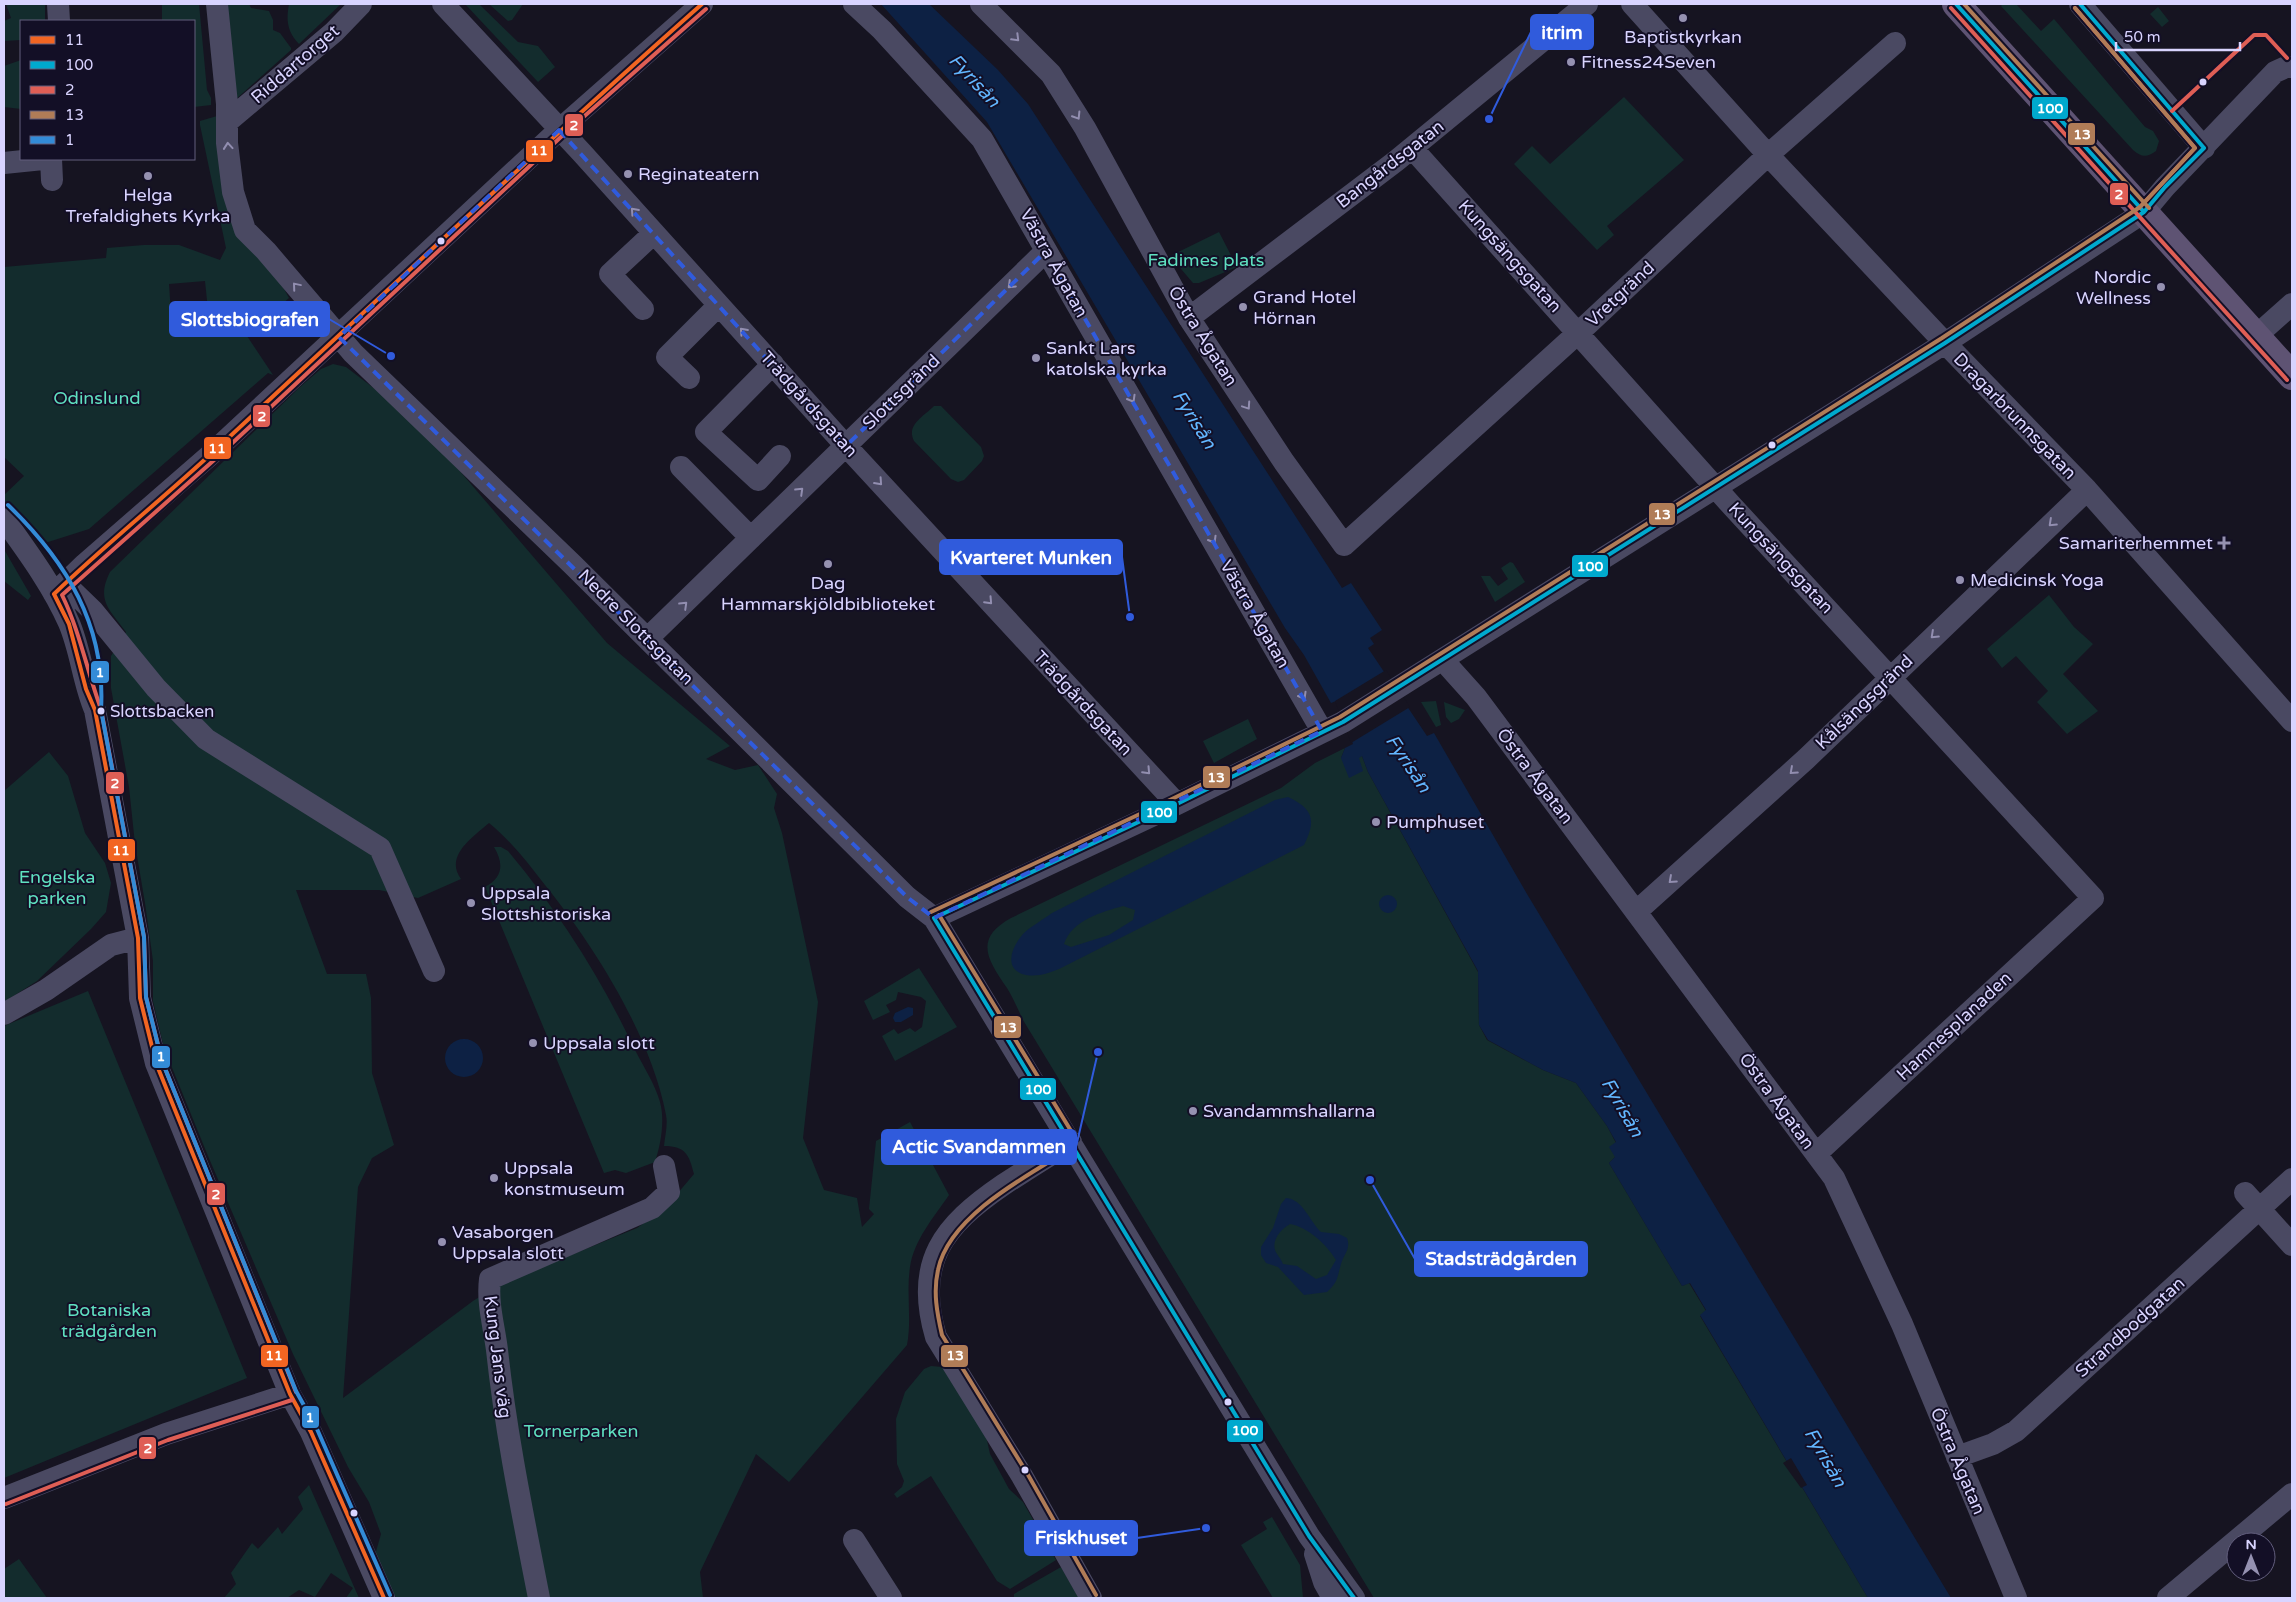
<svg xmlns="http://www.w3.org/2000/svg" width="2296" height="1602" viewBox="0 0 2296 1602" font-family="'Varela Round',sans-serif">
<rect width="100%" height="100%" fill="#161421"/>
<path fill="#132c2d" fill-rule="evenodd" d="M6,4H45V21H21V40L4,41V21L11,18Z
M162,4H199L207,90L211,98V105L194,107V21H162Z
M221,4H249L251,8L269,11L273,20V30L280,33L291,48V50L235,100Z
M289,4H341L299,44C287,32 286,20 289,4Z
M465,4H479L518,42L538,46L555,67L538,82Z
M489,4H523L512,20L508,21Z
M2003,4H2016L2041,31L2054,19L2145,127L2153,131L2159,141L2156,151C2147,158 2141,157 2133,150L2001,6Z
M2158,7L2169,21L2162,27L2150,14Z
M21,60V109L4,107V66Z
M1624,97L1684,160L1607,226L1614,235L1597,250L1514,164L1532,146L1550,164Z
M217,116L230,190L289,298L260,323L255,318L241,327L273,375L268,373L89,529L45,543L4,502V495L24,476L4,457V267L106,258L107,248L144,245H179L220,260L226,248L200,125V121ZM205,281L208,310L171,314L169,284Z
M1219,232L1237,267L1199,283H1193L1170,256Z
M333,364L346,367L417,421L607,643L730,746L706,759L735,770L758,765L777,794L774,808L782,833L818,1002L803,1138L824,1190L857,1198L862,1227L874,1214L869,1209L876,1141L910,1122L949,1195C934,1217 914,1240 910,1267C906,1293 912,1319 907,1345L789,1482L756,1454L700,1572L703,1598H396L375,1555L381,1534L369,1502L348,1467L293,1354L208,1156L164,1048L153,1001V961L145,903L135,844L129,787L111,688V656L126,632C109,609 96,600 110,572L300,387L321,369ZM489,823C512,842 527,862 545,885C595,947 651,1036 666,1115C668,1125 665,1136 664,1146C686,1146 689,1155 694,1174L666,1207L637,1228L500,1284L473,1301L343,1398L358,1187L372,1158L394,1145L372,1073L371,998L366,974H327L296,890H379L418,898L461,879C444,856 473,837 489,823Z
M934,406H941L981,447L984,456L982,461L964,480L958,482L951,479L914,441C906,425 923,417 934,406Z
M5,551L31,596L28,600L4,581Z
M1510,562L1513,563L1525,582L1495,602L1481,576H1490L1498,586L1508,579L1501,568Z
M2049,595L2074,627L2093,644L2063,674L2098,711L2067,734L2037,702L2048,691L2016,656L2002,668L1987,649Z
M1436,701L1441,725L1436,727L1421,702Z
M1444,702L1465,710L1459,719L1451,723L1446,717Z
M1248,719L1257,739L1214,763L1203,741Z
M1345,748L1341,758L1362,756L1368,772L1478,972L1479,1025L1487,1040L1543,1070L1576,1083L1607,1126L1616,1143L1615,1157L1609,1163L1682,1286L1689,1283L1706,1311L1700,1316L1868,1598H1374L1023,1020C1018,1009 1013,998 1007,988C988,960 973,939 1011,918L1281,788L1315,763Z
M49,752L68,776L85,833L105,863L111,883L106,912L91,929L37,981L4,1002V791Z
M494,847H501L508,851C559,912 601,978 635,1050C643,1066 655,1084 660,1102C665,1120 661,1144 655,1162L626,1173L615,1170L604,1173L485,887C503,877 504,864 494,847Z
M919,968L957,1027L895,1061L882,1036L894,1029L898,1034L910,1028L915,1032L922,1027L926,1001L921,997L898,992L896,1000L886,1005L890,1012L873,1020L864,1001Z
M88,991L247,1378L4,1478V1026Z
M931,1366L942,1367L986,1436L990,1454L1009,1489L1023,1502L1056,1560L1010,1589L997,1581L931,1476L897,1498L894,1494L902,1487L904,1481L897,1464L896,1419L905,1392L924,1369Z
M309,1485L359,1598H346L353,1588L331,1573L315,1597L299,1590L287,1598H219H224L236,1584L231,1573L252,1543L258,1549L278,1527L282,1534L303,1509L298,1497Z
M1272,1517L1300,1565L1303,1598H1273L1241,1545L1267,1529L1263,1522Z
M19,1559L47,1598H4V1569Z
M1061,1567L1079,1598H1014V1594Z"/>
<path fill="#0d2144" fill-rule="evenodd" d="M881,4H929L998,70L1028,104L1342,588L1351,583L1382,630L1370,638L1374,644L1368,648L1427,736L1434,733L1527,894L1951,1598H1868L1700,1315L1706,1310L1690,1283L1682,1286L1609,1163L1615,1157L1609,1147L1616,1142L1607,1126L1576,1083L1543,1070L1488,1040L1479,1025L1478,971L1368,772L1362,756L1359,758L1363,771L1349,778L1341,758L1345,748L1353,744L1336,701L1331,703L1304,655L1285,628L987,122Z
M1288,797C1314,809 1316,821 1304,845L1059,969C1053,971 1046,974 1040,975C1007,979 1004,956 1023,934C1031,926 1043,920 1052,913L1275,800ZM1123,906L1135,910L1133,920L1109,935L1071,947L1064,944C1072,920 1102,912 1123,906Z
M1379 904a9 9 0 1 1 18 0a9 9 0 1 1-18 0Z
M908,1007L913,1008V1015L901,1022H895L893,1018L895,1013Z
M445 1058a19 19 0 1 1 38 0a19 19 0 1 1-38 0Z
M1286,1198C1303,1199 1310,1222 1321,1232L1339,1234L1347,1238C1351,1249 1344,1254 1341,1264C1337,1278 1338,1282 1327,1292L1304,1295L1278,1267L1266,1263L1261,1255V1247L1273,1228L1281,1204ZM1290,1224C1308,1227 1327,1245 1336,1260L1327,1275L1316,1279L1297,1266L1283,1264C1281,1259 1279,1257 1277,1254C1269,1242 1281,1229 1290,1224Z"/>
<path fill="#161421" d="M1386,670L1410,707L1351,743L1335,701Z
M1791,1458L1807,1485L1801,1488L1783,1463Z"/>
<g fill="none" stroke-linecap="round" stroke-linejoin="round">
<path stroke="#4a4962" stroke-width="22" d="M58,4L59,21
M217,4L227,104V143L233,192L245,230L266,251L353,353L573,565L907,897L934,918L1309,1536L1354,1598
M443,4L582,153L846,446L1177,804
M854,4L882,30L982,139L1322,731
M981,4L1051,74L1085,128L1189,318L1284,462L1344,545L1589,323L1768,155L1895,43
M1632,4L1768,155L1945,343L2087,490L2292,721
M2080,4L2204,148
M227,122L334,32L361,4
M1412,148L1732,506L2093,898L1816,1154
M51,159L52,180
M4,163L43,159
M643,309L610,274L654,233
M1189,318L1396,161L1587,4
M2256,336L2292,304
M773,364L706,432L758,480L780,456
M689,378L667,357L719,305
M681,467L751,538
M4,519C27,551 53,586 69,623C81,651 83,682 95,710L138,938L140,998L156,1063L290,1394L311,1432L384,1598
M65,584L93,611L156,688L206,739L380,848L434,971
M54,594L85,564L209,456L559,130L702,4
M648,638L1046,251
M1446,657L1450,668L1476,697L1834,1178L1902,1324L2016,1598
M1637,911L1806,759L2087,490
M934,918L1177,804L1343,722L1945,343L2144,212L2165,187L2275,72L2286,67H2292
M4,1014L46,990L111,945L138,938
M1071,1142C1048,1156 1026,1170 1003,1185C943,1226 914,1262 936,1337L1022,1476L1091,1598
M2245,1193L2292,1245
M1957,1457L1993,1444L2016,1431L2292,1179
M4,1498L166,1434L290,1394
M854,1540L891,1598
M1315,1554L1324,1582L1333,1598
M539,1598C523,1516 506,1434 497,1350C494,1326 487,1303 490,1279L652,1208L669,1192L664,1166
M2168,1598L2292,1494"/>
<path stroke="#5e5373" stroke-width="28" d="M1956,4L2292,376"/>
<defs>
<path id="bus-1" d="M54,594L69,624L86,689L95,710L138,938L140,998L156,1063L290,1394L311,1432L384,1598
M54,594C105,545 160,501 212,453C374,303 536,151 702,4"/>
<path id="bus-2" d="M1956,4L2144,212
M2080,4L2204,148
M934,918L1177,804L1343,722L1945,343L2144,212L2165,187L2204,148
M934,918L1309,1536L1354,1598"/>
<path id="bus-3" d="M1951,8L2287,380
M2075,8L2195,148L2139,208
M2172,111L2254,35H2266L2287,58
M296,1392L162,1061L146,997L144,937L101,709C87,671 80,632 62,595L213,461L563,135L706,9
M6,1504L168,1440L292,1400"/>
<path id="bus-4" d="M1964,4L2149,208
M931,912L1174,798L1340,717L1942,338L2140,207L2195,148L2075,8
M939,915L1076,1139
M1074,1147C1030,1174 949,1215 938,1270C933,1292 937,1313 942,1335L1027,1473L1096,1595"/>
<path id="bus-5" d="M8,505C67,562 106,626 101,710L144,937L146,997L162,1061L296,1391L317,1429L390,1595"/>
</defs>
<use href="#bus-1" stroke="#130f26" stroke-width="8"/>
<use href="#bus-2" stroke="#130f26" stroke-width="8"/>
<use href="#bus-3" stroke="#130f26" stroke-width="8"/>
<use href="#bus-4" stroke="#130f26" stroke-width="8"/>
<use href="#bus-5" stroke="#130f26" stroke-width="8"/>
<use href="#bus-1" stroke="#f26522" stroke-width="4"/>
<use href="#bus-2" stroke="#00a9ce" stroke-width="4"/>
<use href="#bus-3" stroke="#df5e55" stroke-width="4"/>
<use href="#bus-4" stroke="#b07c57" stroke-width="4"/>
<use href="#bus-5" stroke="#338bd7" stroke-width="4"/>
</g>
<defs><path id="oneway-chevron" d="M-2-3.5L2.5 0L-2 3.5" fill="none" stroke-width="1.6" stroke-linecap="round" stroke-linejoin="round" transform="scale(1.25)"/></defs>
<g stroke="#928eb0">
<use href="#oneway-chevron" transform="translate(1016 38) rotate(45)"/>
<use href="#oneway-chevron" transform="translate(1077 116) rotate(58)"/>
<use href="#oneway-chevron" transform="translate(228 146) rotate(-95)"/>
<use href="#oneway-chevron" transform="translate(634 211) rotate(-132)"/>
<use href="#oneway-chevron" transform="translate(1011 285) rotate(136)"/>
<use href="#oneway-chevron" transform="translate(296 286) rotate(-130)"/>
<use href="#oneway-chevron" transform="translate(743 331) rotate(-132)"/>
<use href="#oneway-chevron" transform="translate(1132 399) rotate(60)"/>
<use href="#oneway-chevron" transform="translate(1247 406) rotate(56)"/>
<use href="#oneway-chevron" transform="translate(879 482) rotate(48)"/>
<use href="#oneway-chevron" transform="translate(800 491) rotate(-44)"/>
<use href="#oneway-chevron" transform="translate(2052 523) rotate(137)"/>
<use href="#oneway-chevron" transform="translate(1213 540) rotate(60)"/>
<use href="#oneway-chevron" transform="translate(989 601) rotate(47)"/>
<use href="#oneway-chevron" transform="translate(684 605) rotate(-44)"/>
<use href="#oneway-chevron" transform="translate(1934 635) rotate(137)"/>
<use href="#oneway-chevron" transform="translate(1303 696) rotate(60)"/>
<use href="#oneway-chevron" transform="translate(1147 771) rotate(47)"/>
<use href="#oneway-chevron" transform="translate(1793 771) rotate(138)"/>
<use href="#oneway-chevron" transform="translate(1672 880) rotate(138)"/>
</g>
<path fill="none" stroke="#305bdc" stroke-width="4" stroke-dasharray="10 6" stroke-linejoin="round" d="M559,130L846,446L1046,251L1322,731L934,918L907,897L339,337Z"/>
<g fill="#9591b1" stroke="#130f26" stroke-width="2">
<circle cx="1683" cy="18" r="5"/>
<circle cx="1571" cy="62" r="5"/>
<circle cx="628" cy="174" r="5"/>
<circle cx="148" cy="176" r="5"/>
<circle cx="2161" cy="287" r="5"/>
<circle cx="1243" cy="307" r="5"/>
<circle cx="1036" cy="358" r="5"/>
<path d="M2221.5 535.5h5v5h5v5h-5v5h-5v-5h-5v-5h5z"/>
<circle cx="828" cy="564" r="5"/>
<circle cx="1960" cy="580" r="5"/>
<circle cx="1376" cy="822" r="5"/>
<circle cx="471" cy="903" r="5"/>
<circle cx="533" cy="1043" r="5"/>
<circle cx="1193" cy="1111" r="5"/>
<circle cx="494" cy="1178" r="5"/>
<circle cx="442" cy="1242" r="5"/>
</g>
<g fill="#d9d4ff" stroke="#130f26" stroke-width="2">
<circle cx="2203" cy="82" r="4.5"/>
<circle cx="441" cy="241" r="4.5"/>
<circle cx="1772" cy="445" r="4.5"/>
<circle cx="101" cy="711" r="4.5"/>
<circle cx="1228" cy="1402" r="4.5"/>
<circle cx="1025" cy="1470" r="4.5"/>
<circle cx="354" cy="1513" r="4.5"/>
</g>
<g text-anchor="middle" stroke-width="4" stroke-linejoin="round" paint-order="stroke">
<g font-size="17" fill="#d9d4ff" stroke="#130f26" text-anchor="start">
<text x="110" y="717">Slottsbacken</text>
</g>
<g font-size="18" fill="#d9d4ff" stroke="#130f26" text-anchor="start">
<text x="1683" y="43" text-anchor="middle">Baptistkyrkan</text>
<text x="1581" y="68">Fitness24Seven</text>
<text x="638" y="180">Reginateatern</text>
<text x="148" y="201" text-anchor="middle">Helga<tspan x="148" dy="21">Trefaldighets Kyrka</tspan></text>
<text x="2151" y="283" text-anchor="end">Nordic<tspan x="2151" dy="21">Wellness</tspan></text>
<text x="1253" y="303">Grand Hotel<tspan x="1253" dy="21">Hörnan</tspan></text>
<text x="1046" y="354">Sankt Lars<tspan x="1046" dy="21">katolska kyrka</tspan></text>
<text x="2213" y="549" text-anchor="end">Samariterhemmet</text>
<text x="1970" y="586">Medicinsk Yoga</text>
<text x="828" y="589" text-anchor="middle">Dag<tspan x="828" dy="21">Hammarskjöldbiblioteket</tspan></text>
<text x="1386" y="828">Pumphuset</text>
<text x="481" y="899">Uppsala<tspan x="481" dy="21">Slottshistoriska</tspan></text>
<text x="543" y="1049">Uppsala slott</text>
<text x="1203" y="1117">Svandammshallarna</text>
<text x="504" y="1174">Uppsala<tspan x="504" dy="21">konstmuseum</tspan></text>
<text x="452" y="1238">Vasaborgen<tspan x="452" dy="21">Uppsala slott</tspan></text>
</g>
<g font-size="18" fill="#d9d4ff" stroke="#130f26">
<text transform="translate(295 64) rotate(-41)" y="6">Riddartorget</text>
<text transform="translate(1390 164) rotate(-38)" y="6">Bangårdsgatan</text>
<text transform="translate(1510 256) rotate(48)" y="6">Kungsängsgatan</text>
<text transform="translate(1054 263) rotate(61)" y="6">Västra Ågatan</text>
<text transform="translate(1620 294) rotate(-43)" y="6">Vretgränd</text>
<text transform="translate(1203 336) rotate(58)" y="6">Östra Ågatan</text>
<text transform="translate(901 392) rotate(-44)" y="6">Slottsgränd</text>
<text transform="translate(809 404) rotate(48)" y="6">Trädgårdsgatan</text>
<text transform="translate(2015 416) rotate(46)" y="6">Dragarbrunnsgatan</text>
<text transform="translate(1781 558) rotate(47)" y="6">Kungsängsgatan</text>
<text transform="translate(1255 614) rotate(60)" y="6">Västra Ågatan</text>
<text transform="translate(636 627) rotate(45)" y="6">Nedre Slottsgatan</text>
<text transform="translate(1864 702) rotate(-44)" y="6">Kålsängsgränd</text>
<text transform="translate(1083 703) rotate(47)" y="6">Trädgårdsgatan</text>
<text transform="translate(1535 776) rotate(53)" y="6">Östra Ågatan</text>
<text transform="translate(1954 1026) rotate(-43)" y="6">Hamnesplanaden</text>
<text transform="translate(1777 1101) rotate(54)" y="6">Östra Ågatan</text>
<text transform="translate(2130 1327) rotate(-42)" y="6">Strandbodgatan</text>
<text transform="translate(498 1357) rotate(83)" y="6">Kung Jans väg</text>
<text transform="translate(1958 1461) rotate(67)" y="6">Östra Ågatan</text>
</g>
<g font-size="18" fill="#5fe0c0" stroke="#130f26">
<text x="1206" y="266">Fadimes plats</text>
<text x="97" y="404">Odinslund</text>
<text x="57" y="883">Engelska<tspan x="57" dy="21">parken</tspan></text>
<text x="109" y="1316">Botaniska<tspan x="109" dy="21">trädgården</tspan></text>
<text x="581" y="1437">Tornerparken</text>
</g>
<g font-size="19" font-style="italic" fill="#62b6ff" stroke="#130f26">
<text transform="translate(975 80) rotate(47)" y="7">Fyrisån</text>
<text transform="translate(1195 419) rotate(58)" y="7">Fyrisån</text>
<text transform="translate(1409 763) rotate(56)" y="7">Fyrisån</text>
<text transform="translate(1623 1107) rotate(60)" y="7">Fyrisån</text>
<text transform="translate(1826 1457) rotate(60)" y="7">Fyrisån</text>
</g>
</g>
<path fill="none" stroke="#305bdc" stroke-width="2" d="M1489 119L1531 32M391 356L329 319M1130 617L1122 557M1098 1052L1076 1147M1370 1180L1415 1259M1206 1528L1137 1538"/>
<g fill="#305bdc" stroke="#130f26" stroke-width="2">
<circle cx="1489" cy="119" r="5"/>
<circle cx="391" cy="356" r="5"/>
<circle cx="1130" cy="617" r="5"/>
<circle cx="1098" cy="1052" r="5"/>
<circle cx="1370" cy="1180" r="5"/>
<circle cx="1206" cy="1528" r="5"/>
</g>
<g fill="#305bdc" stroke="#305bdc" stroke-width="2">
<rect x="1531" y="15" width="62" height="34" rx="5"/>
<rect x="170" y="302" width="159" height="34" rx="5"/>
<rect x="940" y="540" width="182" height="34" rx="5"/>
<rect x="882" y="1130" width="194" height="34" rx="5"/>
<rect x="1415" y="1242" width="172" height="34" rx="5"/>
<rect x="1025" y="1521" width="112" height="34" rx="5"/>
</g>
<g font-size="19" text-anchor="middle" font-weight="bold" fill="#fff">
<text x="1562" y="39">itrim</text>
<text x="250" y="326">Slottsbiografen</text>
<text x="1031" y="564">Kvarteret Munken</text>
<text x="979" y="1153">Actic Svandammen</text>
<text x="1501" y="1265">Stadsträdgården</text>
<text x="1081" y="1544">Friskhuset</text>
</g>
<g stroke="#130f26" stroke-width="2">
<rect x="2031" y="96" width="38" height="24" rx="5" fill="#00a9ce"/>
<rect x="564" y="113" width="20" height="24" rx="5" fill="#df5e55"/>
<rect x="2067" y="122" width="29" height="24" rx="5" fill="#b07c57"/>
<rect x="525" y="139" width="29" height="24" rx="5" fill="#f26522"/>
<rect x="2109" y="182" width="20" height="24" rx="5" fill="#df5e55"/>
<rect x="252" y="404" width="19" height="24" rx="5" fill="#df5e55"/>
<rect x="203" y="436" width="29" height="24" rx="5" fill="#f26522"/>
<rect x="1648" y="502" width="28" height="24" rx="5" fill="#b07c57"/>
<rect x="1571" y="554" width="38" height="24" rx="5" fill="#00a9ce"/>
<rect x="90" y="660" width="20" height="24" rx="5" fill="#338bd7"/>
<rect x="1202" y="765" width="29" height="24" rx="5" fill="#b07c57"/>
<rect x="105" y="771" width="20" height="24" rx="5" fill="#df5e55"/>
<rect x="1140" y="800" width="38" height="24" rx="5" fill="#00a9ce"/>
<rect x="107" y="838" width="29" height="24" rx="5" fill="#f26522"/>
<rect x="993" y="1015" width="29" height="24" rx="5" fill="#b07c57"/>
<rect x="151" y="1045" width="20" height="24" rx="5" fill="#338bd7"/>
<rect x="1019" y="1077" width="38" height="24" rx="5" fill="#00a9ce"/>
<rect x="206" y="1182" width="20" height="24" rx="5" fill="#df5e55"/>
<rect x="940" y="1344" width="29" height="24" rx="5" fill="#b07c57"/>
<rect x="260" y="1344" width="29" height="24" rx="5" fill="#f26522"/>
<rect x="301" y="1405" width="19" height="24" rx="5" fill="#338bd7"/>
<rect x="1226" y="1419" width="38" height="24" rx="5" fill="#00a9ce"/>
<rect x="138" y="1436" width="19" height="24" rx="5" fill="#df5e55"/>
</g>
<g font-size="14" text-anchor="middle" font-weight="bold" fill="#fff">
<text x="2050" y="113">100</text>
<text x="574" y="130">2</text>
<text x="2082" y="139">13</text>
<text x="539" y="155">11</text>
<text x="2119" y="199">2</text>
<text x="262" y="421">2</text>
<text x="217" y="453">11</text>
<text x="1662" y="519">13</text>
<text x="1590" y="571">100</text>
<text x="100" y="677">1</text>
<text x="1216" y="782">13</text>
<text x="115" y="788">2</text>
<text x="1159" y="817">100</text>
<text x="121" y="855">11</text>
<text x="1008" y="1032">13</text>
<text x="161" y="1061">1</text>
<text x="1038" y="1094">100</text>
<text x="216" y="1199">2</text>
<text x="955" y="1360">13</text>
<text x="274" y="1360">11</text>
<text x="310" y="1422">1</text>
<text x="1245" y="1435">100</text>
<text x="148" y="1453">2</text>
</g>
<rect width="2296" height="1602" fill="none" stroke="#d9d4ff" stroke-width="10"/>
<rect x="20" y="20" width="175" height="140" fill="#130f26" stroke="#625e7d"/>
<rect x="30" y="36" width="25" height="8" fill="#f26522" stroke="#625e7d"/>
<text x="65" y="45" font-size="15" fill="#d9d4ff">11</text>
<rect x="30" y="61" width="25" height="8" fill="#00a9ce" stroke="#625e7d"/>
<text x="65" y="70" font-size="15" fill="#d9d4ff">100</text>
<rect x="30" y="86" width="25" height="8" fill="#df5e55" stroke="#625e7d"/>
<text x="65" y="95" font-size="15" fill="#d9d4ff">2</text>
<rect x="30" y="111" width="25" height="8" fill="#b07c57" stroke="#625e7d"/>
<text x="65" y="120" font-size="15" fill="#d9d4ff">13</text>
<rect x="30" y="136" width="25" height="8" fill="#338bd7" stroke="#625e7d"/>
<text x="65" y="145" font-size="15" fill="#d9d4ff">1</text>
<g transform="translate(2251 1557)"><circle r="24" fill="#130f26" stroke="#625e7d"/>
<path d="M0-4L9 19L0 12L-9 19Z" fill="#9591b1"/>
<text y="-8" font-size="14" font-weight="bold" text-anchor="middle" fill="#d9d4ff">N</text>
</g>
<path d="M2116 42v8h124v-8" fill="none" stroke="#d9d4ff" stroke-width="2.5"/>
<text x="2124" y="42" font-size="15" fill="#d9d4ff" stroke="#130f26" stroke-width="4" paint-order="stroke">50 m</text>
</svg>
